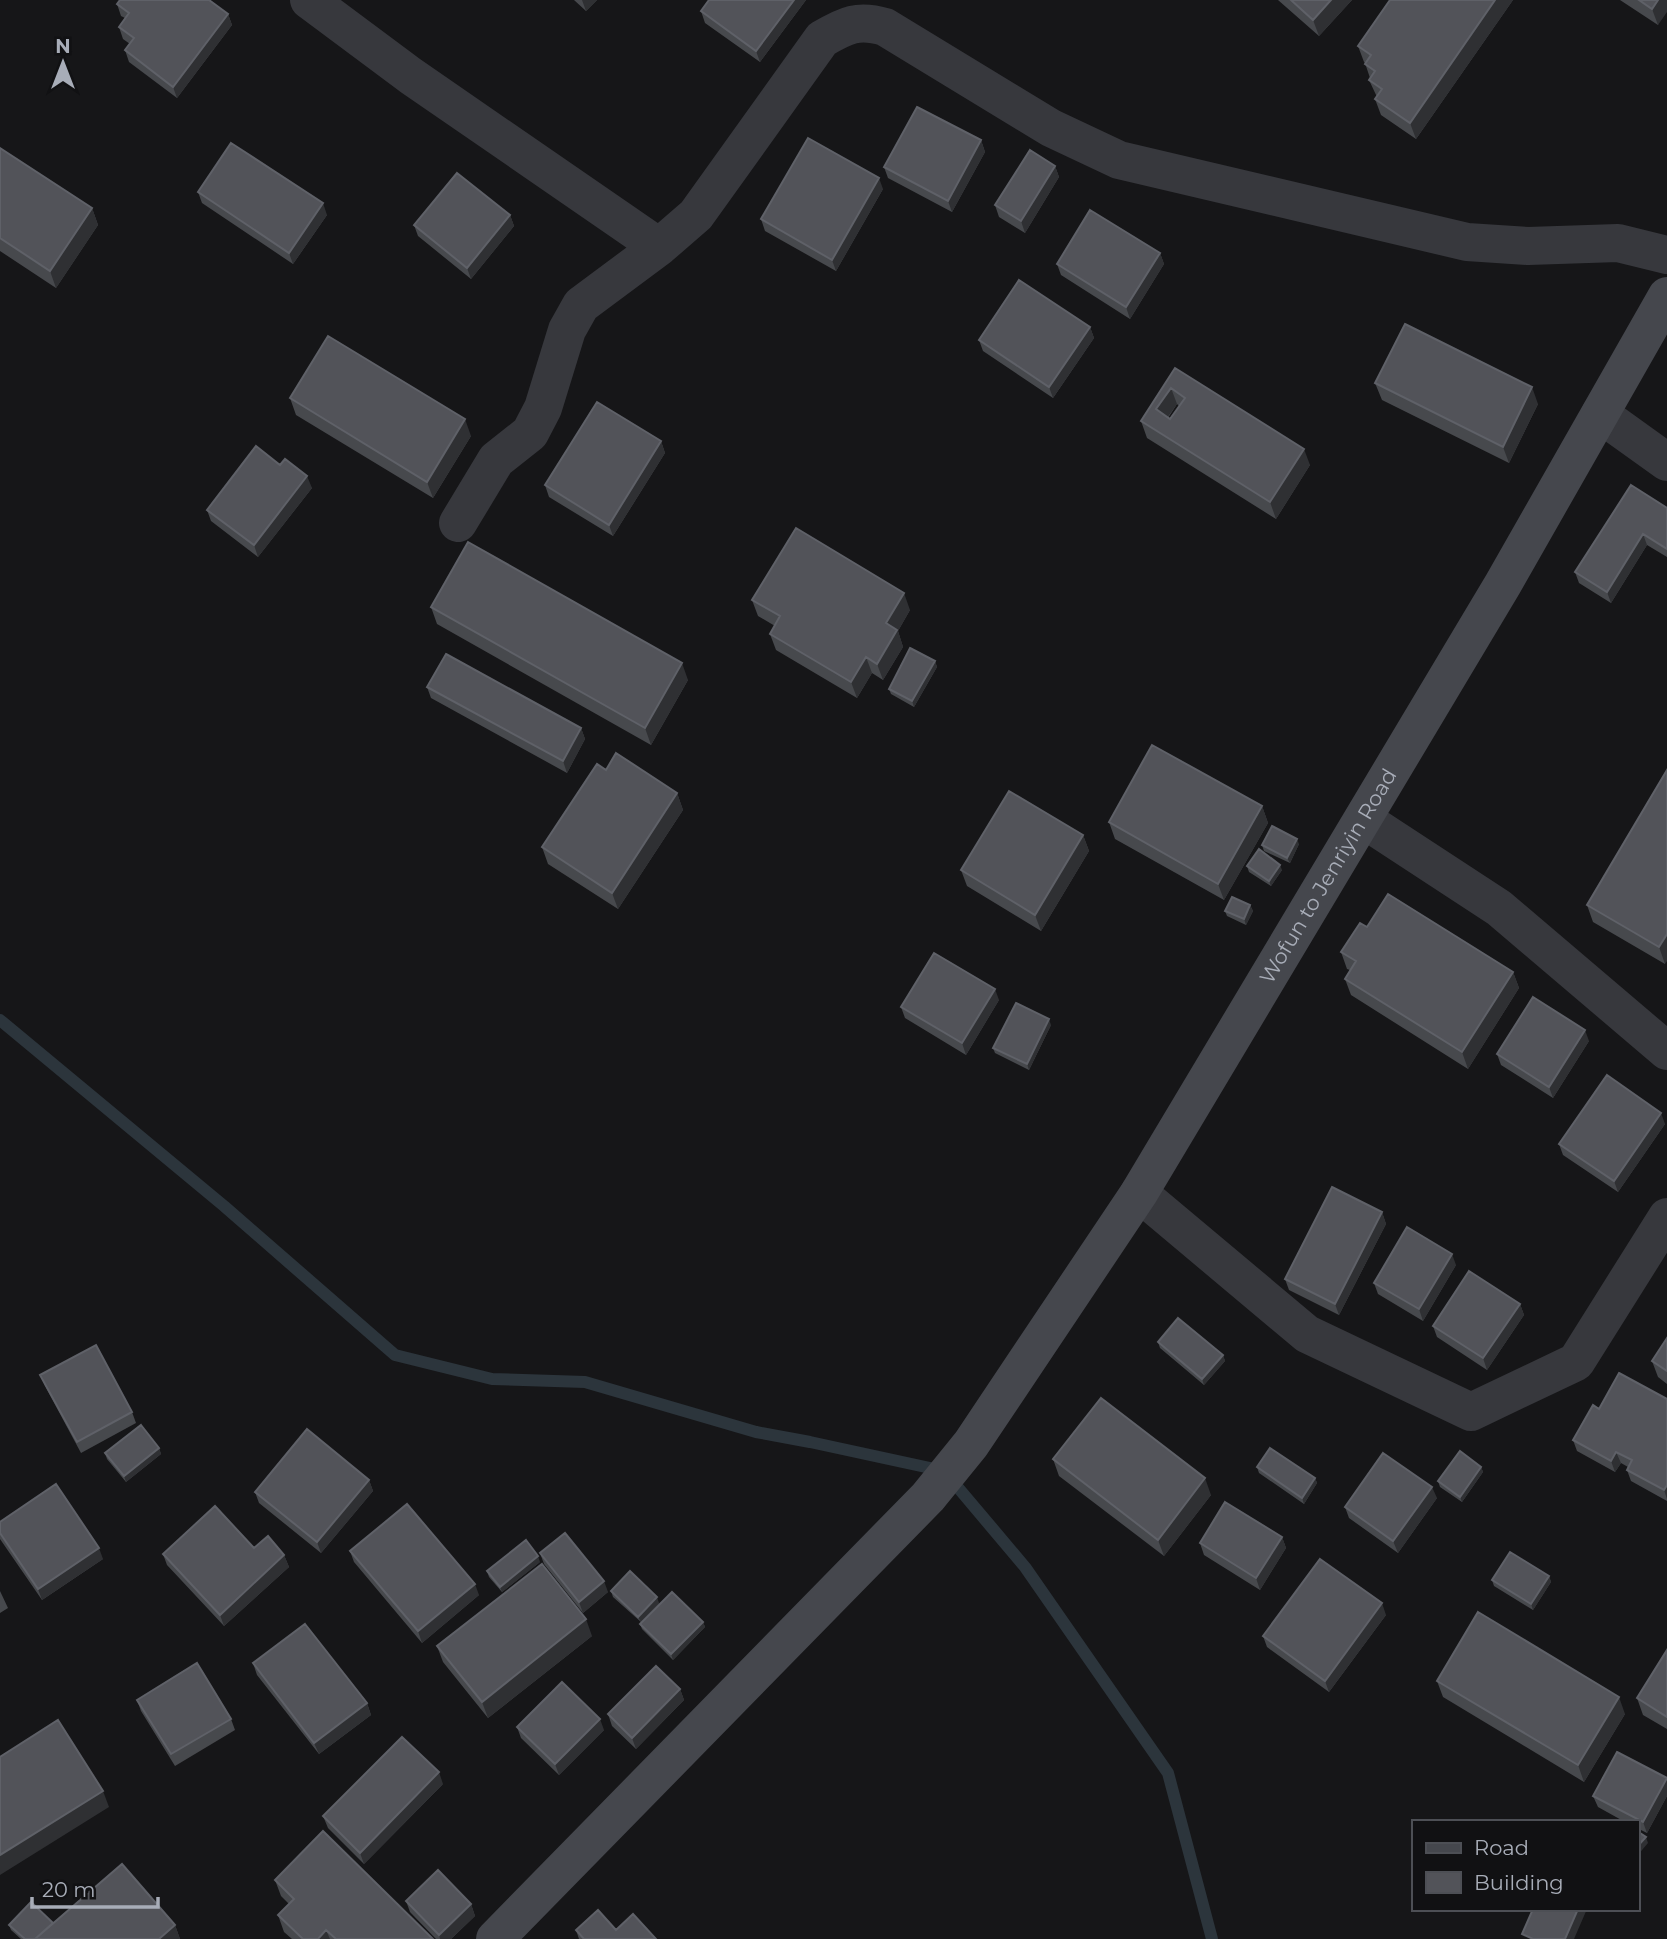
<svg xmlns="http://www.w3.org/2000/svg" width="1667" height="1939" viewBox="0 0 1667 1939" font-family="Montserrat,sans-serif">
<rect width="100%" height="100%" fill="#161618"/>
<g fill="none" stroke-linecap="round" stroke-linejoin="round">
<path stroke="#2c353c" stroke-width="12" d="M0,1020L224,1206L395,1355L492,1379L585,1382L756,1432L810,1442L944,1471L1025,1567L1168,1773L1212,1939"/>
<path stroke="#37383d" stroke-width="38" d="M309,0L411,76L659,247
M1600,414L1667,462
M458,523L496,460L530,433L543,408L567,330L581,305L659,247L696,215L822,39C846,25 858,19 885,27L1051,128L1119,160L1467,242L1528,246L1618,243L1667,255
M1363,819L1499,908L1667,1051
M1139,1193L1307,1334L1471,1412L1576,1362L1667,1217"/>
<path stroke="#45474d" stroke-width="38" id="s1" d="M495,1939L928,1497L971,1444L1139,1193L1503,584L1667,296"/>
</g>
<path fill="#47494d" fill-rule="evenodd" d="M574,0H597L586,11Z
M709,0H806L760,62L705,23L701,11Z
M1278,0H1352L1319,36Z
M1390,0H1513L1416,139L1381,115L1375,99L1377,97L1369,80L1370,78L1365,63L1364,62L1358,46Z
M1620,0H1667L1658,25Z
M117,4L228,14L232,25L177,98L129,62L125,50L130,44L123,39L119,27L125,18L121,16Z
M981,140L985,152L952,212L888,178L884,167Z
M0,148L92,208L98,225L56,288L0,251Z
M1055,166L1059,177L1025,233L999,217L995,205Z
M883,189L836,271L765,231L761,219Z
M198,192L327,215L293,264L202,203Z
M510,215L514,226L471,279L418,236L414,225Z
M1160,253L1164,264L1130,319L1061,275L1057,264Z
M1090,327L1094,338L1053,398L983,351L979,340Z
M1175,368L1310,465L1276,519L1147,438L1141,421ZM1177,404L1179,406L1170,419L1168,418Z
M1375,383L1538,404L1509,463L1382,400Z
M290,398L471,436L433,498L296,415Z
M661,441L665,453L613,536L549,497L545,485Z
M280,465L312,488L258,557L211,521L207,510Z
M1667,508V557L1647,545L1611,603L1579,583L1575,572Z
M752,600L910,610L898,631L903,647L883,680L872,673L857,698L776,650L770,634L775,626L758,616Z
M431,607L688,680L651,745L437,624Z
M935,661L937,667L914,707L891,694L889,689Z
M427,687L581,728L585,739L567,773L431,698Z
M606,770L677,793L683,810L618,909L548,864L542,847Z
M1667,770L1665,964L1593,922L1587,905Z
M1262,806L1268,823L1224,900L1115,839L1109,822Z
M1083,835L1089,851L1041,931L967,886L961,870Z
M1299,844L1290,863L1264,851L1262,845Z
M1247,866L1282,870L1271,886L1249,872Z
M1250,905L1253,911L1246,925L1227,916L1225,911Z
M1367,927L1513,972L1519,988L1468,1069L1351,995L1345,979L1350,970L1347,969L1341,952Z
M999,1000L966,1055L905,1018L901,1007Z
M1051,1025L1029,1070L995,1053L993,1048Z
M1589,1041L1553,1098L1501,1065L1497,1054Z
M1665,1124L1618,1192L1563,1155L1559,1144Z
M1382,1212L1386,1224L1339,1315L1289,1290L1285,1279Z
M1456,1265L1423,1321L1378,1294L1374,1283Z
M1520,1304L1524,1315L1487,1370L1437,1337L1433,1326Z
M1667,1338V1384L1658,1377L1652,1361Z
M1158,1342L1223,1355L1225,1361L1204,1385L1160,1348Z
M40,1375L132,1412L136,1423L81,1453L45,1386Z
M1667,1399V1501L1631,1481L1627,1470L1628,1467L1621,1463L1615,1472L1577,1451L1573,1440L1599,1409Z
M159,1448L161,1454L126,1482L107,1459L105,1453Z
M1053,1459L1211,1495L1164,1556L1059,1476Z
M1257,1467L1315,1478L1317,1483L1304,1504L1259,1473Z
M1481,1467L1483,1472L1462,1502L1440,1487L1438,1481Z
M369,1480L373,1491L321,1553L259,1503L255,1492Z
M1437,1498L1398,1553L1349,1518L1345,1507Z
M0,1522L103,1559L42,1600L0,1539Z
M1282,1537L1286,1548L1260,1590L1204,1555L1200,1543Z
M254,1548L284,1555L289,1567L224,1626L167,1565L163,1554Z
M350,1551L479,1595L422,1643L354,1562Z
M540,1553L608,1592L583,1613L544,1564Z
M540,1562L502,1592L489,1577L487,1571Z
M1549,1576L1551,1582L1533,1610L1494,1586L1492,1580Z
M0,1591L8,1608L0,1613Z
M611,1591L659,1603L641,1622L613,1597Z
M1386,1615L1329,1692L1267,1647L1263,1636Z
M703,1622L705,1627L673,1660L642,1629L640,1624Z
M592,1636L488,1718L443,1662L437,1646Z
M1667,1650V1729L1643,1715L1637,1698Z
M253,1663L367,1703L371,1715L319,1754L257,1675Z
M1437,1681L1625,1714L1584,1782L1443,1697Z
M680,1689L684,1700L636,1749L612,1726L608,1714Z
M137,1700L231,1719L235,1730L175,1766L141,1711Z
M517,1727L604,1730L559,1775L521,1738Z
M1667,1778V1796L1647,1833L1637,1828V1822H1625L1598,1807L1593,1796Z
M443,1784L364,1864L328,1828L323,1816Z
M275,1880L433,1939H292L284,1932L278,1915L289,1904L281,1896Z
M406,1901L471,1904L475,1916L451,1939H436L410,1912Z
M53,1923L175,1925L180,1939H21L11,1930L9,1925Z
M576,1930H616L656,1939H579Z"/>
<path fill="#2f3033" d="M582,0H597L586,11Z
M794,0H806L760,62L756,51Z
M1331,0H1352L1319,36L1313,20Z
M1495,0H1513L1416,139L1410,123Z
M1658,0H1667V12L1658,25L1652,9Z
M228,14L232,25L177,98L173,87Z
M981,140L985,152L952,212L948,201Z
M1055,166L1059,177L1025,233L1021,221Z
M879,178L883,189L836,271L832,260Z
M323,203L327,215L293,264L289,253Z
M92,208L98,225L56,288L50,271Z
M510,215L514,226L471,279L467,268Z
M1160,253L1164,264L1130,319L1126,307Z
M1090,327L1094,338L1053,398L1049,387Z
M1532,387L1538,404L1509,463L1503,447Z
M1171,388L1177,404L1162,425L1156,409Z
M465,419L471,436L433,498L427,482Z
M661,441L665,453L613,536L609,525Z
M1304,449L1310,465L1276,519L1270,502Z
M307,476L312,488L258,557L254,545Z
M1643,534L1647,545L1611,603L1607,592Z
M904,593L910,610L898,631L903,647L883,680L877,664L886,623Z
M866,657L872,673L857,698L851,682Z
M935,661L937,667L914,707L912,701Z
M682,663L688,680L651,745L645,728Z
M581,728L585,739L567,773L563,761Z
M677,793L683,810L618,909L612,893Z
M1262,806L1268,823L1224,900L1218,884Z
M1083,835L1089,851L1041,931L1035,915Z
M1297,839L1299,844L1290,863L1287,858Z
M1280,865L1282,870L1271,886L1269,881Z
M1250,905L1253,911L1246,925L1244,919Z
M1667,934V961L1665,964L1659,947Z
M1513,972L1519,988L1468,1069L1462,1052Z
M995,989L999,1000L966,1055L962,1043Z
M1049,1019L1051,1025L1029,1070L1027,1064Z
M1585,1030L1589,1041L1553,1098L1549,1087Z
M1661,1113L1665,1124L1618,1192L1614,1181Z
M1382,1212L1386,1224L1339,1315L1335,1304Z
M1452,1254L1456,1265L1423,1321L1419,1309Z
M1520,1304L1524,1315L1487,1370L1483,1358Z
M1223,1355L1225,1361L1204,1385L1202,1379Z
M159,1448L161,1454L126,1482L124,1476Z
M1616,1452L1621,1463L1615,1472L1611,1461Z
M1481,1467L1483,1472L1462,1502L1460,1497Z
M1205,1478L1211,1495L1164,1556L1158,1540Z
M1315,1478L1317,1483L1304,1504L1302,1498Z
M369,1480L373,1491L321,1553L317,1542Z
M1667,1485V1499L1664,1490Z
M1432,1487L1437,1498L1398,1553L1393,1541Z
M1282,1537L1286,1548L1260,1590L1256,1578Z
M99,1548L103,1559L42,1600L38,1589Z
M284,1555L289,1567L224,1626L220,1615Z
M538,1556L540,1562L502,1592L500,1587Z
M1549,1576L1551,1582L1533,1610L1531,1604Z
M604,1581L608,1592L583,1613L579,1602Z
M475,1584L479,1595L422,1643L418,1631Z
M657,1597L659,1603L641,1622L638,1617Z
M1382,1603L1386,1615L1329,1692L1325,1681Z
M586,1619L592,1636L488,1718L482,1702Z
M703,1622L705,1627L673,1660L671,1654Z
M680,1689L684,1700L636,1749L632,1738Z
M1619,1697L1625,1714L1584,1782L1578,1765Z
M367,1703L371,1715L319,1754L314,1743Z
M600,1719L604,1730L559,1775L555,1764Z
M439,1772L443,1784L364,1864L360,1853Z
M1667,1778V1796L1647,1833L1643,1822Z
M103,1791L109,1807L0,1875V1855Z
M1646,1837L1648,1843L1637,1856V1847Z
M471,1904L475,1916L451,1939H440L439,1935Z
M1578,1909H1587L1574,1939H1565Z
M175,1925L180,1939H159Z
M326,1930L330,1939H318Z"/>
<path fill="#525359" stroke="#5f6168" stroke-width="2" fill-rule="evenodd" d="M120,0H209L228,14L173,87L125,50L134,38L119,27L129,13L117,4Z
M709,0H794L756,51L701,11Z
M1291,0H1331L1313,20Z
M1390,0H1495L1410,123L1375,99L1382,89L1369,80L1375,71L1365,64L1371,55L1358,46Z
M1639,0H1658L1652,9Z
M917,107L981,140L948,201L884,167Z
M808,138L879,178L832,260L761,219Z
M231,143L323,203L289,253L198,192Z
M0,148L92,208L50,271L0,238Z
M1030,150L1055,166L1021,221L995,205Z
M457,173L510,215L467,268L414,225Z
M1090,210L1160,253L1126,307L1057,264Z
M1019,280L1090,327L1049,387L979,340Z
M1405,324L1532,387L1503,447L1375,383Z
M328,336L465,419L427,482L290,398Z
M1175,368L1304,449L1270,502L1141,421ZM1171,388L1185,398L1170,419L1156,409Z
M597,402L661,441L609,525L545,485Z
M256,446L280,465L285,459L307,476L254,545L207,510Z
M1631,485L1667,508V549L1643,534L1607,592L1575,572Z
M796,528L904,593L886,623L897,630L877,664L866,657L851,682L770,634L780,616L752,600Z
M468,542L682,663L645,728L431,607Z
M910,648L935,661L912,701L889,689Z
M446,654L581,728L563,761L427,687Z
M1152,745L1262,806L1218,884L1109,822Z
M616,753L677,793L612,893L542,847L597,764L606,770Z
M1667,770V934L1659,947L1587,905Z
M1009,791L1083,835L1035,915L961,870Z
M1272,826L1297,839L1287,858L1262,845Z
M1259,849L1280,865L1269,881L1247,866Z
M1388,894L1513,972L1462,1052L1345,979L1356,961L1341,952L1360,923L1367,927Z
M1232,897L1250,905L1244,919L1225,911Z
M934,953L995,989L962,1043L901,1007Z
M1533,997L1585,1030L1549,1087L1497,1054Z
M1016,1003L1049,1019L1027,1064L993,1048Z
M1607,1075L1661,1113L1614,1181L1559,1144Z
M1332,1187L1382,1212L1335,1304L1285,1279Z
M1407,1227L1452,1254L1419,1309L1374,1283Z
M1469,1271L1520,1304L1483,1358L1433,1326Z
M1178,1318L1223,1355L1202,1379L1158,1342Z
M1667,1338V1371L1652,1361Z
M96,1345L132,1412L77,1442L40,1375Z
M1619,1373L1667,1399V1485L1664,1490L1627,1470L1632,1460L1616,1452L1611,1461L1573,1440L1593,1405L1599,1409Z
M1101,1398L1205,1478L1158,1540L1053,1459Z
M141,1425L159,1448L124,1476L105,1453Z
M307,1429L369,1480L317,1542L255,1492Z
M1270,1448L1315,1478L1302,1498L1257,1467Z
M1460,1451L1481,1467L1460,1497L1438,1481Z
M1383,1453L1432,1487L1393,1541L1345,1507Z
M56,1484L99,1548L38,1589L0,1533V1522Z
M1225,1502L1282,1537L1256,1578L1200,1543Z
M407,1504L475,1584L418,1631L350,1551Z
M215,1506L254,1548L268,1536L284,1555L220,1615L163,1554Z
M565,1533L604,1581L579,1602L540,1553Z
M526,1540L538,1556L500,1587L487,1571Z
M1510,1552L1549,1576L1531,1604L1492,1580Z
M1320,1559L1382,1603L1325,1681L1263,1636Z
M542,1564L586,1619L482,1702L437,1646Z
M630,1571L657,1597L638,1617L611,1591Z
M672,1592L703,1622L671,1654L640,1624Z
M1478,1612L1619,1697L1578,1765L1437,1681Z
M305,1624L367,1703L314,1743L253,1663Z
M1667,1650V1717L1637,1698Z
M197,1663L231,1719L171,1754L137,1700Z
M656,1666L680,1689L632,1738L608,1714Z
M562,1682L600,1719L555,1764L517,1727Z
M58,1720L103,1791L0,1855V1757Z
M402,1737L439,1772L360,1853L323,1816Z
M1617,1752L1667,1778L1643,1822L1593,1796Z
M323,1831L433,1939H336L326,1930L318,1939H303L278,1915L294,1899L275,1880Z
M1637,1831L1646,1837L1637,1847Z
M122,1864L175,1925L159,1939H35Z
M438,1870L471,1904L439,1935L406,1901Z
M31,1902L53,1923L35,1939H25L9,1925Z
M1533,1909H1578L1565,1939H1533L1522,1934Z
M598,1910L616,1930L633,1914L656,1939H584L576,1930Z"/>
<g text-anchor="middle" stroke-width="5" stroke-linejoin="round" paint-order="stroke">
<g font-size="21" fill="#a8adb8" stroke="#111113">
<text dy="7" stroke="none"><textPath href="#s1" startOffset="1358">Wofun to Jenriyin Road</textPath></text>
</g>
</g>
<rect x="1412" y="1820" width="228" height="91" fill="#111113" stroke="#4d4f55" stroke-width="2"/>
<rect x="1426" y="1843" width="35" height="10" fill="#45474d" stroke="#4d4f55" stroke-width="2"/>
<text x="1474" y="1855" font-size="21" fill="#a8adb8">Road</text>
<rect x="1426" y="1872" width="35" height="21" fill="#525359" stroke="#4d4f55" stroke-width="2"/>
<text x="1474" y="1890" font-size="21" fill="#a8adb8">Building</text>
<g transform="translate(63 63)" stroke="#111113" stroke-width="5" paint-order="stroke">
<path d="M0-5L12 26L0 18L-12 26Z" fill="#a8adb8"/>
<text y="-10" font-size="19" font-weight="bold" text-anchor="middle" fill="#a8adb8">N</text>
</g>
<path d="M32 1897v10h126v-10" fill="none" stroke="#a8adb8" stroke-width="3.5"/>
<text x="42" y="1897" font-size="21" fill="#a8adb8" stroke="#111113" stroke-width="5" paint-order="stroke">20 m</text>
</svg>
